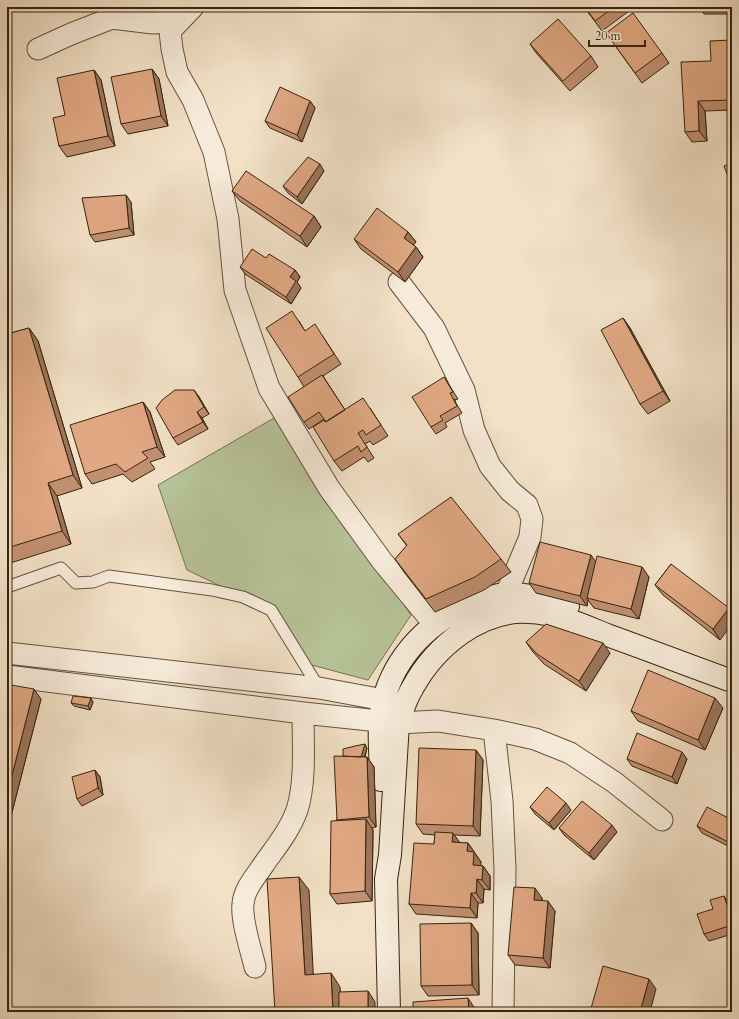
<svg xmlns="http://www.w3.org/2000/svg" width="739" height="1019" viewBox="0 0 739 1019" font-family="Cardo,serif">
<rect width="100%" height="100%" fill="#f2e1c7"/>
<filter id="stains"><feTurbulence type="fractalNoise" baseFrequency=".005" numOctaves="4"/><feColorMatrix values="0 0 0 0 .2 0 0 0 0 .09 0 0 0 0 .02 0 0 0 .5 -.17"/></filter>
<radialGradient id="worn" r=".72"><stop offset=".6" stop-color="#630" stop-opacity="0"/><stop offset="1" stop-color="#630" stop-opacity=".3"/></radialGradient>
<path fill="#b7c398" stroke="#777352" d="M274,418L411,615L368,680L304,663L271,610L187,570L158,485Z"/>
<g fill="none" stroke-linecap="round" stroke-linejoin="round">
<defs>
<path id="lane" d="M7,587L61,568L76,583L93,582L109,576L212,590L243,597L271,610L319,688"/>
<path id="street" d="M193,7L170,31L172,49L177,72L193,100L214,152L228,219L235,290L269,388L329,488L382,561L434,624
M38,49L71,34L112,18L153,23L180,20
M399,282L434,328L464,390L474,430L490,466L510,491L527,505L532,519L530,537L506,594
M7,653L319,688L384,700L400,705
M7,676L303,713L398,723L438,721L494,730L502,801L505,869L503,1012
M494,730L535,739L570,753L614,782L662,820
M255,967C251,950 241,920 243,904C244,889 256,876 264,864C276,847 290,830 297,810C306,782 303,743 303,713"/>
<path id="secondary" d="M381,780C381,756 377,725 383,702C395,655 430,620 474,603C484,599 495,595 506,594C527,593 548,600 568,606
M389,1012L386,879L390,855L398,723C402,711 406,698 413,687C435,647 480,609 529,612C556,613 582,625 607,635C649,650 690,666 732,681"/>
</defs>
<use href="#lane" stroke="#66523c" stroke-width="13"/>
<use href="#street" stroke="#66523c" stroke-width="23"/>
<use href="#secondary" stroke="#37230d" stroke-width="24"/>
<use href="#lane" stroke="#f7ecdb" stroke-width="11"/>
<use href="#street" stroke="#f7ecdb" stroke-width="21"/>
<use href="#secondary" stroke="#f7ecdb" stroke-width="22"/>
</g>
<path fill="#c19071" stroke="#37230d" d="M584,7H626L629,11L602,31Z
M699,7H732V14H704Z
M732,40V110L705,111L707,141L692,142L685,132L711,61Z
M530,44L591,56L598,67L570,91L537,54Z
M614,44L662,53L669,63L642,83Z
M152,69L159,79L168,126L128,134L121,124Z
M94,70L101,80L115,146L67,157L59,146L65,115Z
M310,101L315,108L302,142L270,128L265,121Z
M324,171L302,204L288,193L283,186Z
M232,191L314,216L321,227L307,247L240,201Z
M131,202L134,235L95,242L90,235Z
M408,232L416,242L413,245L416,247L423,257L405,282L361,249L354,239Z
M266,258L295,270L300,277L297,282L301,288L291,304L245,274L240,267Z
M623,318L630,328L670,401L648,414L640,404Z
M299,321L305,331L322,335L341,364L323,376L345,410L370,408L388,436L373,445L370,441L365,444L374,458L368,462L364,457L342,471L334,461L324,419L309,429L304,422V387L298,377Z
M29,328L38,341L82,488L57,496L71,544L7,564V334Z
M444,377L458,399L454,400L462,413L445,423L447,427L436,434L431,427Z
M194,390L199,397L209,414L202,418L208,429L178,445L173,438Z
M143,402L150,412L165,457L150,462L155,469L132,482L123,474L92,484L85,474Z
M398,534L501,559L511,572L484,590L435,612L404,572L395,559L407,546Z
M595,562L649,577L639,619L594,608L588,600L587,606L536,593L529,583Z
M671,564L720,640L663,595L655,585Z
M526,642L610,653L586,691L544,664L533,652Z
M41,699L10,820L7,818V706Z
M93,702L90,710L74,706L71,703Z
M723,708L705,750L638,721L631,711Z
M367,748L365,757H367L374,767L376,827L372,828L373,830L372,901L337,904L330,894L337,820L343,756Z
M476,750L483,760L480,836L454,835L460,843H468L481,862L480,865L483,866L490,876V890L484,889L483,903H478L477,918L416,914L409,904L434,844L435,835L423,834L416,824Z
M627,759H687L677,784L632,766Z
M95,770L100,777L103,795L82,806L77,799Z
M530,807L571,810L554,830L535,814Z
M732,820V848L702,833L697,826Z
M559,828L617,832L594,860L564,835Z
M542,898V900L555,911L550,968L515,965L508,955Z
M729,903V904L732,903V934L709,941L704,934L713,909Z
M471,923L478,933L479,995L428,996L421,986Z"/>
<path fill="#9d765c" stroke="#37230d" d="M152,69L159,79L168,126L161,116Z
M94,70L101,80L115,146L108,136Z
M310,101L315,108L302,142L297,135Z
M698,101L705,111L707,141L699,131Z
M320,164L324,171L302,204L297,197Z
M126,195L131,202L134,235L129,228Z
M314,216L321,227L307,247L300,236Z
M408,232L416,242L411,248L404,238Z
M416,247L423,257L405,282L398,272Z
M295,270L300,277L297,282L301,288L291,304L286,297L290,277Z
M623,318L630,328L670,401L663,391Z
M29,328L38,341L82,488L73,475Z
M194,390L199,397L209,414L204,407Z
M143,402L150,412L165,457L157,447Z
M197,412L202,418L208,429L203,422Z
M48,483L57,496L71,544L62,531Z
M591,555L598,565L587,598L588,600L587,606L580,596Z
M642,567L649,577L639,619L631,609Z
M729,608L732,612V624L720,640L713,629Z
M603,643L610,653L586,691L579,681Z
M34,689L41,699L10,820L7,815V795Z
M91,698L93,702L90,710L88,706Z
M715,698L723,708L705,750L698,740Z
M365,744L367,748L363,762L360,759Z
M476,750L483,760L480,836L473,826Z
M682,752L687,759L677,784L672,777Z
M367,757L374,767L376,827L369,817Z
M95,770L100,777L103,795L98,788Z
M566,803L571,810L554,830L549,823Z
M366,819L373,830L372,901L365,891Z
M612,825L617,832L594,860L589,853Z
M453,833L460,843L452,842Z
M468,843L481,862L480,875L473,865L467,851Z
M483,866L490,876V890L482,880Z
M299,877L309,890L314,988L305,975Z
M477,879L484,889L483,903L476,893Z
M535,888L542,898L541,910L534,900Z
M471,893L478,903L477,918L470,908Z
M724,896L729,903L732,912L727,905Z
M548,901L555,911L550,968L543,958Z
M471,923L478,933L479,995L472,985Z
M331,973L340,987L342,1012H333Z
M649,979L656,989L650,1012H640Z
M368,991L375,1002V1012H368Z
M468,998L475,1009V1012H469Z"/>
<path fill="#e0a883" stroke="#37230d" d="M585,7H614L595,21Z
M633,13L662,53L635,73L606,33Z
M558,19L591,56L563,81L530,44Z
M732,40V100L698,101L699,131L685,132L681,62L711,61L710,41Z
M152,69L161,116L121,124L111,77Z
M94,70L108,136L59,146L53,118L65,115L57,78Z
M280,87L310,101L297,135L265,121Z
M308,157L320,164L297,197L283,186Z
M732,163V187L724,166Z
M246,171L314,216L300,236L232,191Z
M126,195L129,228L90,235L82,198Z
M377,208L408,232L404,238L416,247L398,272L354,239Z
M252,249L266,258L269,254L295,270L290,277L296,281L286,297L240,267Z
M292,311L305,331L315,324L334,354L298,377L266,328Z
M623,318L663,391L640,404L601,330Z
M29,328L73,475L48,483L62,531L7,548V334Z
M322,375L345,410L326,422L319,412L304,422L288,397Z
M444,377L453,392L450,393L457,406L440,416L443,420L431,427L412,397Z
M175,390H194L204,407L197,412L203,422L173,438L156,408L162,400Z
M363,398L381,425L366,435L363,430L358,433L367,447L361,452L358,446L334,461L313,427L324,420L325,422Z
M143,402L157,447L142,452L148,458L125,472L116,464L85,474L70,425Z
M451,497L501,559L475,577L426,599L395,559L407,545L398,534Z
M540,542L591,555L580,596L529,583Z
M597,556L642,567L631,609L587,598Z
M671,564L729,608L713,629L655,585Z
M546,624L603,643L579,681L537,654L526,642Z
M648,670L715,698L698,740L631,711Z
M11,685L34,689L7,795V706Z
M73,696L91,698L88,706L71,703Z
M732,730V736L730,734Z
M637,733L682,752L672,777L627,759Z
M365,744L361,757L343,756V749L355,746Z
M419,748L476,750L473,826L416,824Z
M334,756L367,757L369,817L337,820Z
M95,770L98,788L77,799L72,777Z
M547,787L566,803L549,823L530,807Z
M582,801L612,825L589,853L559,828Z
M707,807L732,820V844L697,826Z
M366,819L365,891L330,894L331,821Z
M435,832L453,833L452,842L468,843L467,851L474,852L473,865L483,866L482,880L477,879L476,893H471L470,908L409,904L414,843L434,844Z
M299,877L305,975L331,973L333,1012H275L267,879Z
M514,887L535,888L534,900L548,901L543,958L508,955Z
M724,896L727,905L732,903V925L704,934L697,914L713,909L710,900Z
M471,923L472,985L421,986L420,924Z
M603,966L649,979L640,1012H590Z
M368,991V1012H339V992Z
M468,998L469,1012H413V1002Z"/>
<rect width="739" height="1019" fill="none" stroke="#f2e1c7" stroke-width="24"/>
<rect x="8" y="8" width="723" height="1003" fill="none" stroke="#37230d" stroke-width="2"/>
<rect x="12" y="12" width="715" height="995" fill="none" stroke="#37230d"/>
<path d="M589 40v6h56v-6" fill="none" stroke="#37230d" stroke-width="2"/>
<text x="595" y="40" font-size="12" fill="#37230d" stroke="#f7ecdb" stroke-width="3" paint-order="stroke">20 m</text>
<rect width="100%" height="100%" filter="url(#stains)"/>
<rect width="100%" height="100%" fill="url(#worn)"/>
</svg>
